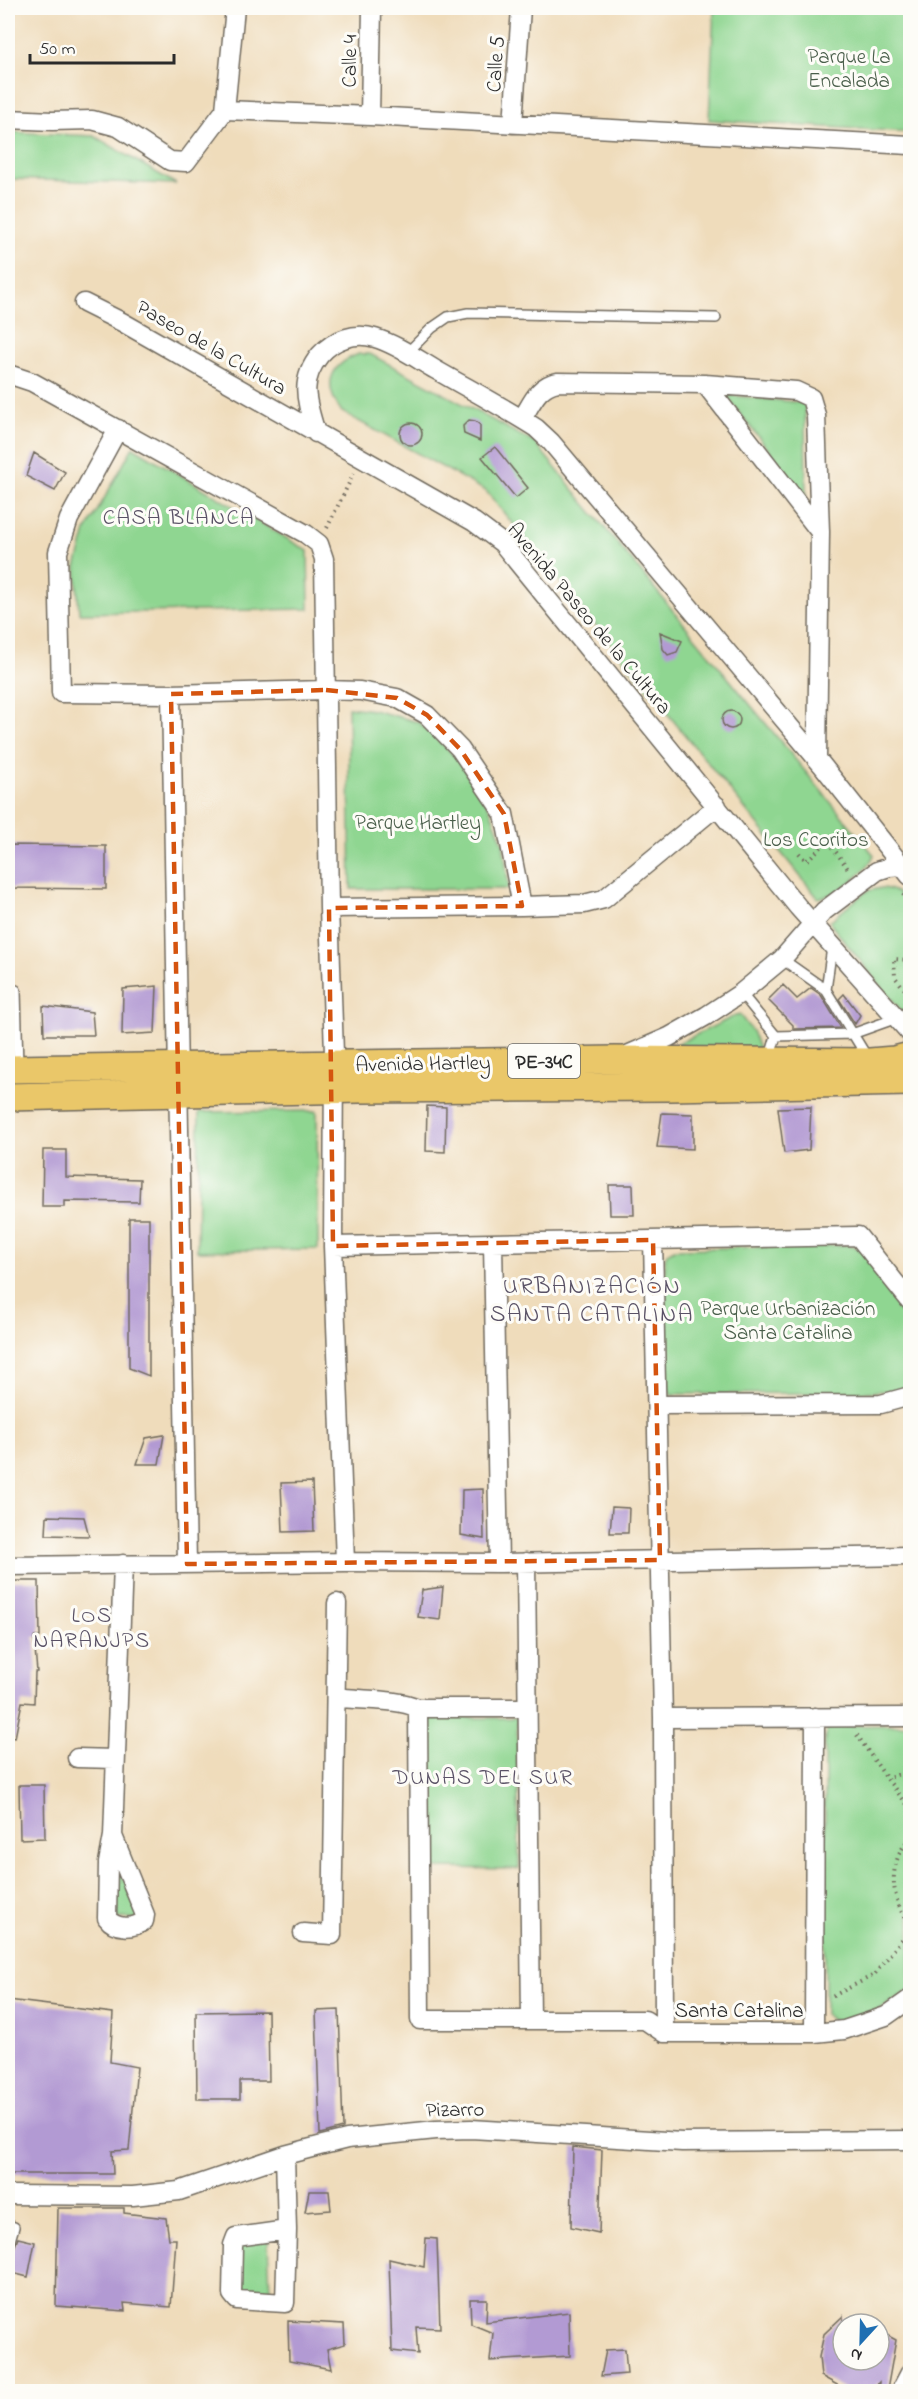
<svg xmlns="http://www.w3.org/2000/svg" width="918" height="2399" viewBox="0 0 918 2399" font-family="'Indie Flower',sans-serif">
<rect width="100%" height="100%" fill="#fdfcf7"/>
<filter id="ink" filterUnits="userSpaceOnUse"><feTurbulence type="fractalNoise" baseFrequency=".0167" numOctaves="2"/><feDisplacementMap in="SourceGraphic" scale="12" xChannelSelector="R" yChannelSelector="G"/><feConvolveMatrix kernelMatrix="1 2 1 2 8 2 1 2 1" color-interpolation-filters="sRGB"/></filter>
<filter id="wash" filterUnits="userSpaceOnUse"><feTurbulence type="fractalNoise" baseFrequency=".008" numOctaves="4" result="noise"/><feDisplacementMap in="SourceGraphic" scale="24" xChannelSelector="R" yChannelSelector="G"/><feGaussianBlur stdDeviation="1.35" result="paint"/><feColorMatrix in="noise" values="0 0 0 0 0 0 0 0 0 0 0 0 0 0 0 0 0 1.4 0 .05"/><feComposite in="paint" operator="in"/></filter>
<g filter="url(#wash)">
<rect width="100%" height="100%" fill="#efdcbb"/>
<path fill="#8fd691" stroke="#5d805e" stroke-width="1.5" d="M714,8H910V132L709,120Z
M8,132L94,136L176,184L8,179Z
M359,354H370L535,443L874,855C867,872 837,896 818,898L486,491L342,412C322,386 329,365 359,354Z
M725,395L805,403L806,497Z
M133,447L308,551L309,609L79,613L76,567L86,531Z
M348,707L373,710L418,722L456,757L489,807L503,843L509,889H351Z
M881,888C895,889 902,895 910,906V1022L832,926L830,921L867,891Z
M739,1014L752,1031L759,1049L677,1051V1044Z
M317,1111L318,1249L197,1251L199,1112Z
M847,1245L861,1249L910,1315V1384L900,1390L851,1393L671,1394L667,1387L665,1259L667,1253L674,1249Z
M426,1718H517L519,1869L432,1868Z
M910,1725V1990C895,2000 851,2031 832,2020C830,2019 828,2016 825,2014V1736L829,1726Z
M117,1860L140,1919L114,1918Z
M268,2239L270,2295L241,2293L239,2291L240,2247L243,2243Z"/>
<g id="blocks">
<path fill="#b29ad3" d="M469,420L475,421L480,425V441L464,434L463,426Z
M400 434a11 11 0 1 1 22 0a11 11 0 1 1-22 0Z
M495,447L528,488L516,498L482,457Z
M34,453L65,472L55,491L26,476Z
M660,632L682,641L677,652L668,655L663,649Z
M722 720a9 9 0 1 1 18 0a9 9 0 1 1-18 0Z
M8,845L106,846V889L8,888Z
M783,985L797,999L811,988L821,995L841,1028L793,1029V1025L768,1000Z
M157,986L155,1033L122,1035L123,989Z
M844,994L860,1015L855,1024L839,999Z
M43,1006L92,1012L94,1035H44Z
M427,1106L446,1107L445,1152L426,1151Z
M811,1107L809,1150L784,1153L778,1108Z
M662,1113L693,1114V1149L657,1147Z
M43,1150H66V1177L140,1179L139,1202L65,1201V1207H42Z
M609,1185H633L634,1215H610Z
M129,1218H149V1376L129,1368Z
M164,1435L159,1464H137L146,1438Z
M312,1482L314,1531L283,1532L281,1483Z
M483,1489L484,1539L461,1535L462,1490Z
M612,1507L629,1508L628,1533H610Z
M47,1516L84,1517L89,1536L46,1535Z
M8,1581H39L40,1637H34L37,1672H35L34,1703L22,1702L15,1738L8,1737Z
M443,1587L440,1620L418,1617L422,1590Z
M19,1785H44L45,1838L20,1839Z
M8,2000L113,2013L110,2062L137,2067L129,2150L112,2151L113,2174H8Z
M339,2010L343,2128L320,2134L316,2011Z
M268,2011L269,2081H240V2099H197L196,2012Z
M573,2147L602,2150L599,2233L571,2227Z
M309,2191H329L331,2210L305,2212Z
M58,2208H124V2213L166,2218L169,2239H176L171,2307L124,2303L125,2311L56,2306Z
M18,2238L35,2242L28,2277L8,2272V2254L13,2251Z
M426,2238L437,2239L440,2328L416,2327L418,2354L392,2351L389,2259L424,2267Z
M470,2299H487L486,2322L569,2312L570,2356L490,2361L493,2333L471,2324Z
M843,2316V2360H879V2331L896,2340L887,2390H879V2382L871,2391H848L821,2376L819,2357L824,2334Z
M288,2321L344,2324L345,2344L327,2349L331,2369L289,2361Z
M625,2349L627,2374L601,2376L606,2350Z"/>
</g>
</g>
<g filter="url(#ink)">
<use href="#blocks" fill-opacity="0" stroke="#70695d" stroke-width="1.5"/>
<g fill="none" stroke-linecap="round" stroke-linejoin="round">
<defs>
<path id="lane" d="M407,353L432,328L448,317L468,313L716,318
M782,959L826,990L867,1057
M8,990H16L18,1067
M826,990L832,947
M741,993L776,1036
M770,1057L776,1036L852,1034L897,1018
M8,2225L14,2227L8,2247"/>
<path id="street" d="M225,110L370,116L910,145
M370,116L372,8
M8,119L52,121L92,120L118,127L170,161L186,162L225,110L235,8
M513,124L521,8
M84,303L122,322L474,522L502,543L798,907L910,1033
M8,374L32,382L306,534L319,544L324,559L329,908L334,1053L333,1246L345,1562
M705,384L820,532
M522,419C532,403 538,385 558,382L705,384L796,391L811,398L816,415L820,532L817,759
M118,429L69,519L58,552L61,693L171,694L326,690L360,691L397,698L427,715L460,749L504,814L522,906
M316,433C307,402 298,382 320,355C334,339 355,332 375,338C396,344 417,359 436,370C469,389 503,407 536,428L551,442L822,765L910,876
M171,694L187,1564
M329,908L522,906L584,904L604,899L717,806
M625,1056L669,1037L706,1016L741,993L782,959L824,911L877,871L889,867L902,866
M653,1240L663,1718L664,2033
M493,1244L499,1563
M333,1246L858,1236L910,1301
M658,1405L881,1404L910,1396
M526,1562L531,2020
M8,1566L345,1562L499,1563L910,1556
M336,1697C362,1701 394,1698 418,1708H526
M418,1708L420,2020H645L664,2033H814L844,2030L886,2016L910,1999
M663,1718L910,1717
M77,1758L115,1759
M113,1836L145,1915L144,1921C133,1929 115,1929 107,1918L108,1863L113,1836L123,1564
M303,1933L332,1935L337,1603
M814,2033L815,1717
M285,2155L287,2230L285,2303L237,2300L232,2294L233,2245L236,2237L287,2230
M8,2195L133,2196L179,2191L285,2155L319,2146L347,2139L436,2130L471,2129L682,2142L910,2140
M900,2392L910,2373"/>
<path id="primary" d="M8,1069L615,1060L870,1062L894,1060L910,1056
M8,1097L360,1089L671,1087L910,1082"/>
</defs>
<use href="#lane" stroke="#70695d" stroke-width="12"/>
<use href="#street" stroke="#70695d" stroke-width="21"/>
<use href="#primary" stroke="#70695d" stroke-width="30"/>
<path stroke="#70695d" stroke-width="4" stroke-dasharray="1.5 4.5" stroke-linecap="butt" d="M327,528L354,473
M799,853L806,861L828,841L849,870
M903,894L910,903
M910,960L894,959L895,977L910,996
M857,1735L887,1779
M910,1774L897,1775L887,1779L910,1808
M910,1838C886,1865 891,1898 910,1927
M833,1996L874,1975L910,1929"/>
<use href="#lane" stroke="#fff" stroke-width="9"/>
<use href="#street" stroke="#fff" stroke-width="18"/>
<use href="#primary" stroke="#eac769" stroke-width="27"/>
</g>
</g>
<path fill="none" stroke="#d5540f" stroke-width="4.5" stroke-dasharray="12 8" stroke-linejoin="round" d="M326,690L397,698L427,715L460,749L504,814L522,906L329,908L333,1246L653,1240L660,1560L187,1564L171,694Z"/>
<g text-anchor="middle" stroke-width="6" stroke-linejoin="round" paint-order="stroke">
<rect fill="#fdfcf7" stroke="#6a6a68" stroke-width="1.5" x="508" y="1044" width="72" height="34" rx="4.5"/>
<g font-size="20" font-weight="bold" fill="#2b2b2b">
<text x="544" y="1068">PE-34C</text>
</g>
<g font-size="21" fill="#495e4a" stroke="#fdfcf7">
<text x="849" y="63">Parque La<tspan x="849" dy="24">Encalada</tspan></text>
<text x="418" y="829">Parque Hartley</text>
<text x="816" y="846">Los Ccoritos</text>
<text x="788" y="1315">Parque Urbanización<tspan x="788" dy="24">Santa Catalina</tspan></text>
</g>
<g font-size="21" fill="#2b2b2b" stroke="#fdfcf7">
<text transform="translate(349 61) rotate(-89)" y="7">Calle 4</text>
<text transform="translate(495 64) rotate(-86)" y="7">Calle 5</text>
<text transform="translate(212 347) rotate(30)" y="7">Paseo de la Cultura</text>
<text transform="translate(590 618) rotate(50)" y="7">Avenida Paseo de la Cultura</text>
<text transform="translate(423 1063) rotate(-1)" y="7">Avenida Hartley</text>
<text x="739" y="2017">Santa Catalina</text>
<text transform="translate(455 2109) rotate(-1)" y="7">Pizarro</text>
</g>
<g font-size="22" letter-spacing="1.5" fill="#5a5266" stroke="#fdfcf7">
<text x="179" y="524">CASA BLANCA</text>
<text x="92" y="1622">LOS<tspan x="92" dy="25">NARANJPS</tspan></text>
<text x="483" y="1784">DUNAS DEL SUR</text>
</g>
<g font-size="24" letter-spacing="1.5" fill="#5a5266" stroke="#fdfcf7">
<text x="592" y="1293">URBANIZACIÓN<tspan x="592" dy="28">SANTA CATALINA</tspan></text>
</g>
</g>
<rect width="918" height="2399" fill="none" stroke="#fdfcf7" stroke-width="30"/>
<g transform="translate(861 2342) rotate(202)"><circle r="28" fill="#fdfcf7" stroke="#a9a8a5" stroke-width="1.5"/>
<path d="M0-4.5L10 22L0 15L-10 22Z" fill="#1f6fb2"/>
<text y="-9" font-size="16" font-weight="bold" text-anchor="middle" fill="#2b2b2b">N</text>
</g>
<path d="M30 54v9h144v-9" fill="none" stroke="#2b2b2b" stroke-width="3"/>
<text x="39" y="54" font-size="18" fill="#2b2b2b" stroke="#fdfcf7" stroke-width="4.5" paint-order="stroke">50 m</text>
</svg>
